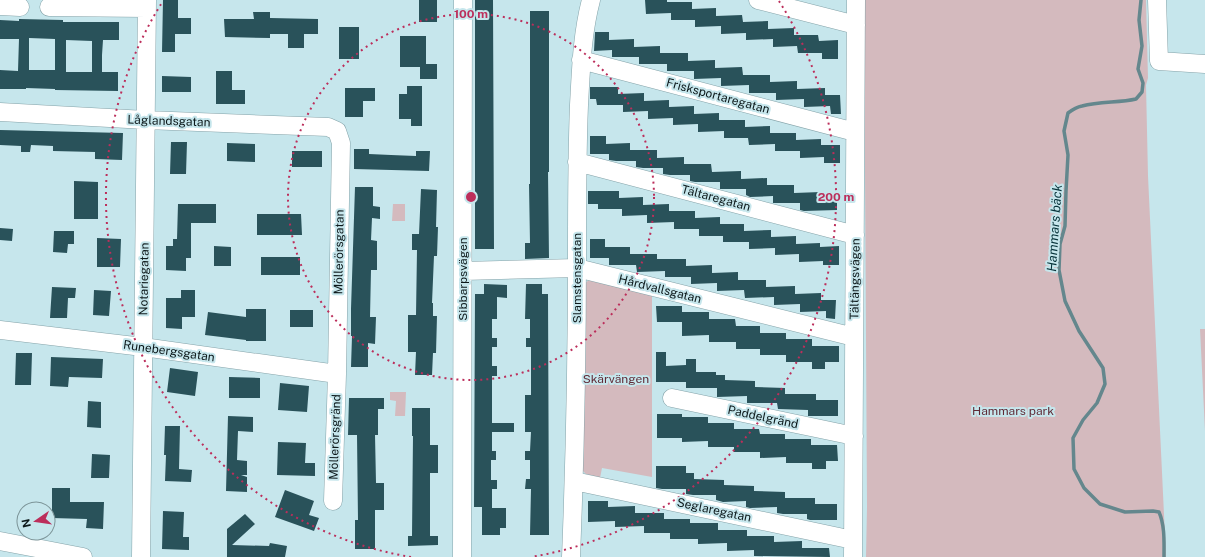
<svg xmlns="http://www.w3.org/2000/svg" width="1205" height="557" viewBox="0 0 1205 557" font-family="'Public Sans',sans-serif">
<rect width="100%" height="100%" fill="#c6e6ec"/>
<path fill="#d4babe" d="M863,0H1146L1148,78L1146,85L1148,176L1166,557H866L867,507L865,169Z
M393,204H405V221H392Z
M589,280L652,295V477L602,468L600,478L586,474L580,468L584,284Z
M1200,329H1205V431Z
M390,392H406L405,416H395L396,401L390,400Z"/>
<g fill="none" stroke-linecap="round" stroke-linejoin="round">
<path stroke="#64878d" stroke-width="3.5" d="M1141,0L1139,20L1142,46L1138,69L1143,83L1142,92L1136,99C1119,103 1100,101 1082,106C1077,107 1072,110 1068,113L1064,131L1068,155L1066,191L1065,226L1060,244L1059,270L1065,301L1079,331L1103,368L1105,384L1097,403L1083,420L1073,438L1074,469L1084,488L1100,504L1125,512L1153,511L1159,512C1165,526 1164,542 1164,557"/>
</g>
<path fill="#29525a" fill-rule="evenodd" d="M163,0H178V18H191V34H175V52H162Z
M419,0H437V22H419Z
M475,0H493L494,249H475Z
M645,0H667V2H692V9L716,8V16L742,15L743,22L768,21V29L794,28V35H818L819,41L838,40V59H822V53H798L797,46L773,47V39L746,40V33L721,34V26L695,27V20H671V13L646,14Z
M530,11H549V172H548L549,258L525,259V243H530L529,184H530Z
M253,12H270V18L318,19V34H304V48H288V34H270V38L225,37L224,19H254Z
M19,19L63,20V22H119V40H103L102,55V72H118V91L55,90V89L26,88V89H0V70L18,71L19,39H0V20L19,21ZM29,38L55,39V70H29ZM66,40L92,41V72H66Z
M339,27H359V59H339Z
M595,32H609V40L634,39V47L660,46V53H688V61L715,60V68L742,67L743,75H770V82L797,81V89L825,88V95H840L841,114H831L830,106L804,107V99L776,100V93H749V85L721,86V78L694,79V71H667V64H639V57H612V50L594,51Z
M400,36H426V64H437V79H420V67H400Z
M216,71H232V90H245V104H216Z
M162,76L191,77V92H162Z
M407,86H422V126H411V119H399V94H407Z
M590,87H618V94L644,93V101L669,100V107L694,106V114L719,113V120H745V127L770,126V133H796V140L821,139V145H840V163H824V157L800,158V151H775V144L749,145L748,138H724V131L698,132V124L673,125V118L648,119V111L623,112V105H597L596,99H590Z
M345,88H375V101H363V117H345Z
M0,130L123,133L122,160L95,159V152L53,151V146L31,145L30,152H21V146L0,145Z
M590,136H606V144L630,143V150H657V158L684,157V164H711L712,172L741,171V179L767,178V185H794V193L821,192V198H837V210L804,211L800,210V203H773V196L750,197L746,195V189H720V182H695L690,181V175H670L663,174V168H643L636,167V161H616L609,160V154H590Z
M171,142H187L186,174H170Z
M227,143L255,144V162L227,161Z
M354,149H369V154L391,155L416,156V151H430L429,171L354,169Z
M292,151H322V167H292Z
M74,181L98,182V219H74Z
M355,187H373V206L380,207V219L372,218L371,240L377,241V270H371L370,317H376L375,344L368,343V367H351L352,336H351V309Z
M421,189L437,190L436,227H438L437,256H434L432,303H433V316H437L436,353H433L432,375H415L416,352H408V315H416L417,250H412V234H419Z
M588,191H619V198L643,197V205L669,204V211H695V218L720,217V224H744V231L771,230V237L796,236V244L820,243V247L839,246V265H823V261L799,262V254L775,255V248L749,249V242H723V236H699V229H674V222L647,223V215L622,216V209H598V204H588Z
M178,204H216V223H191V258H186V271L166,270V246H173V239H177Z
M257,214H301L302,235H257Z
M0,228L13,229L12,241L0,240Z
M54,231H74V244H68L67,253L53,252Z
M97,238L121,239L120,267H97Z
M590,239H605V247H630V254H657V259H686V266L712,265V273L738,272V280H766V287L795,286V294L821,293V300H836L835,319L826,318V311L800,312V304L774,305V297L745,298L744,290L717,291V283L691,284V277H665V271L637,272L636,265H609V258H590Z
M214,246L231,247V266H214Z
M261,257H300V275H261Z
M484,284L507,285V298L497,297V319H492V338H497V347H492V366H497V376H492V423H514V432H492V451H496V460H491V480H497V489H492V508H506V528H500V535H482V507H474L475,294H484Z
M526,284H542V294H548L549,535H530L531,489H525L526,479H530V460H525V451H530L531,432H525V395H531V347H526V338H530V319H525Z
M52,287L76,288L75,298H68L67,318H50Z
M94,290L111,291L109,316L93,315Z
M181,290H195V317H182V329L166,328V298H181Z
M656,306H682V312H709V319H735L736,326H760V333H786V339H812V346H839V362H825V369H812V362H786V355H760V349H736V342H709V335L682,336V322H657Z
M246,309H266V341H246V340L205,335L208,312L246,317Z
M290,310H313V327H290Z
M656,352H666V366L686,365V359H696V372H716V375H725V380L755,381V387L785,388V394H816V400H838V416H808V410L778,409L777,403H747V396L717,397V388H686V382H656Z
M16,353H32L31,385H15Z
M51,357L103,359L102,378L69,377L68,387L50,386Z
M170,368L198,372L195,396L167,392Z
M229,377L260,378V398H229Z
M280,383L309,386L307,412L278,410Z
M349,398H384V409H378V435H375L376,483H384V510H375V549H355V520H358L357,435H348Z
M88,401L101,402V428L87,427Z
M412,408H430V445H438V473H430V536H438V545L408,546V536H412L413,436H412Z
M657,414H682V417H708V423H734V429H759L760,434H785V439H811V445H837L838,461H826V469H812V463H786V457L760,458V452H734V447H708V441L682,442V438H657Z
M228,416L253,417V432L238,431L237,460L247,461V475H241L247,477V492L226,491Z
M165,426H180L179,469L192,470L191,482L165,481L166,455H164Z
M278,442L306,443L305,463H315V476L277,475Z
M92,454L110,455L109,478H91Z
M656,466H686V473H694V479L724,480V485L754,486V491L785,492V498H815V504H837V520H810L807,519V514H783L777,513V507L750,508L746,507V501L723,502L716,500V495H693L686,494V489H662L656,488Z
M52,488H70V502H104L103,529L86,528L87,519L52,518Z
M285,490L314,501L309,515L319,518L314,531L275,517Z
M588,501H608V507L635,506V513H664V519H690V523H718V530H747V536H774V542L802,541V548H829L830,557L754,556V550L727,551V543L698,544V539H670V533H644V526L615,527V521L588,522Z
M163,511L184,512L183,537H189V550L162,549Z
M245,514L255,524L232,545L269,546L270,543L287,546L285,557H227V529Z"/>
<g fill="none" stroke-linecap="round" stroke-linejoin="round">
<defs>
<path id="minor" d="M758,0L856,25
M1157,0L1159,61L1205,64
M0,6L20,7
M49,7L147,8
M581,60L855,132
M0,112L146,120L328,127L337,131L341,143L337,374L333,501
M577,162L855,235
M463,271L577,268L854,337
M0,330L143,347L337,374
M672,398L854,436
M574,481L853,540
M0,541L83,557
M141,557L147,0
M462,557L463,0
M571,557C575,456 577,354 577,252C577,203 577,154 579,105C581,69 582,34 591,0
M853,557L856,0"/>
</defs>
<use href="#minor" stroke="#85a3a9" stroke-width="19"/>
<use href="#minor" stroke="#fff" stroke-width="18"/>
</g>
<g fill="none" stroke="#bc2e5b" stroke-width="2" stroke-dasharray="2 4">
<circle cx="471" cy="197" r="183"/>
<path d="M411 557A365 365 0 0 1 163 1M779 1A365 365 0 0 1 531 557"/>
</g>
<g text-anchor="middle" stroke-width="4" stroke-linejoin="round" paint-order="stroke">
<g font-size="12" fill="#0c181a" stroke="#c6e6ec">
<text transform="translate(718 96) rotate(15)" y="4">Frisksportaregatan</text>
<text transform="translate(169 121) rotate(2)" y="4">Låglandsgatan</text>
<text transform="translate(716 198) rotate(15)" y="4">Tältaregatan</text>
<text transform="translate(339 252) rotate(-89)" y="4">Möllerörsgatan</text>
<text transform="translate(577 278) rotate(-90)" y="4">Slamstensgatan</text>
<text transform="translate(144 279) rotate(-89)" y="4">Notariegatan</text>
<text transform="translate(463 279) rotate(-90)" y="4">Sibbarpsvägen</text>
<text transform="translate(855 279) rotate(-89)" y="4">Tältängsvägen</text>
<text transform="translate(660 289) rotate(14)" y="4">Hårdvallsgatan</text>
<text transform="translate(169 351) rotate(8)" y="4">Runebergsgatan</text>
<text transform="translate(763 417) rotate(12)" y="4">Paddelgränd</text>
<text transform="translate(335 437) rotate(-88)" y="4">Möllerörsgränd</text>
<text transform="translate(714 510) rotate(12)" y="4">Seglaregatan</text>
</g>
<g font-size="12" fill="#5f2a36" stroke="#c6e6ec">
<text x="616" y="383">Skärvängen</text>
<text x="1013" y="415">Hammars park</text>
</g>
<g font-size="13" font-style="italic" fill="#08343b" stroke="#c6e6ec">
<text transform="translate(1054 228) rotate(-86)" y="5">Hammars bäck</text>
</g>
</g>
<circle cx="471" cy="197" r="6" fill="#bc2e5b" stroke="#c6e6ec" stroke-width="2"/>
<g font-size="12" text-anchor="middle" font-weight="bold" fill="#bc2e5b" stroke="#c6e6ec" stroke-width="4" stroke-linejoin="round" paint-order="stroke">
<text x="471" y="18">100 m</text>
<text x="836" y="201">200 m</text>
</g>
<g transform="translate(36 521) rotate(257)"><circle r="19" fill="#c6e6ec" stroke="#7c9498"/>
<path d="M0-3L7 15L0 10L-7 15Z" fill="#bc2e5b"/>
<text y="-6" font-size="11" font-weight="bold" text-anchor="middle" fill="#0c181a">N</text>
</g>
</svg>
